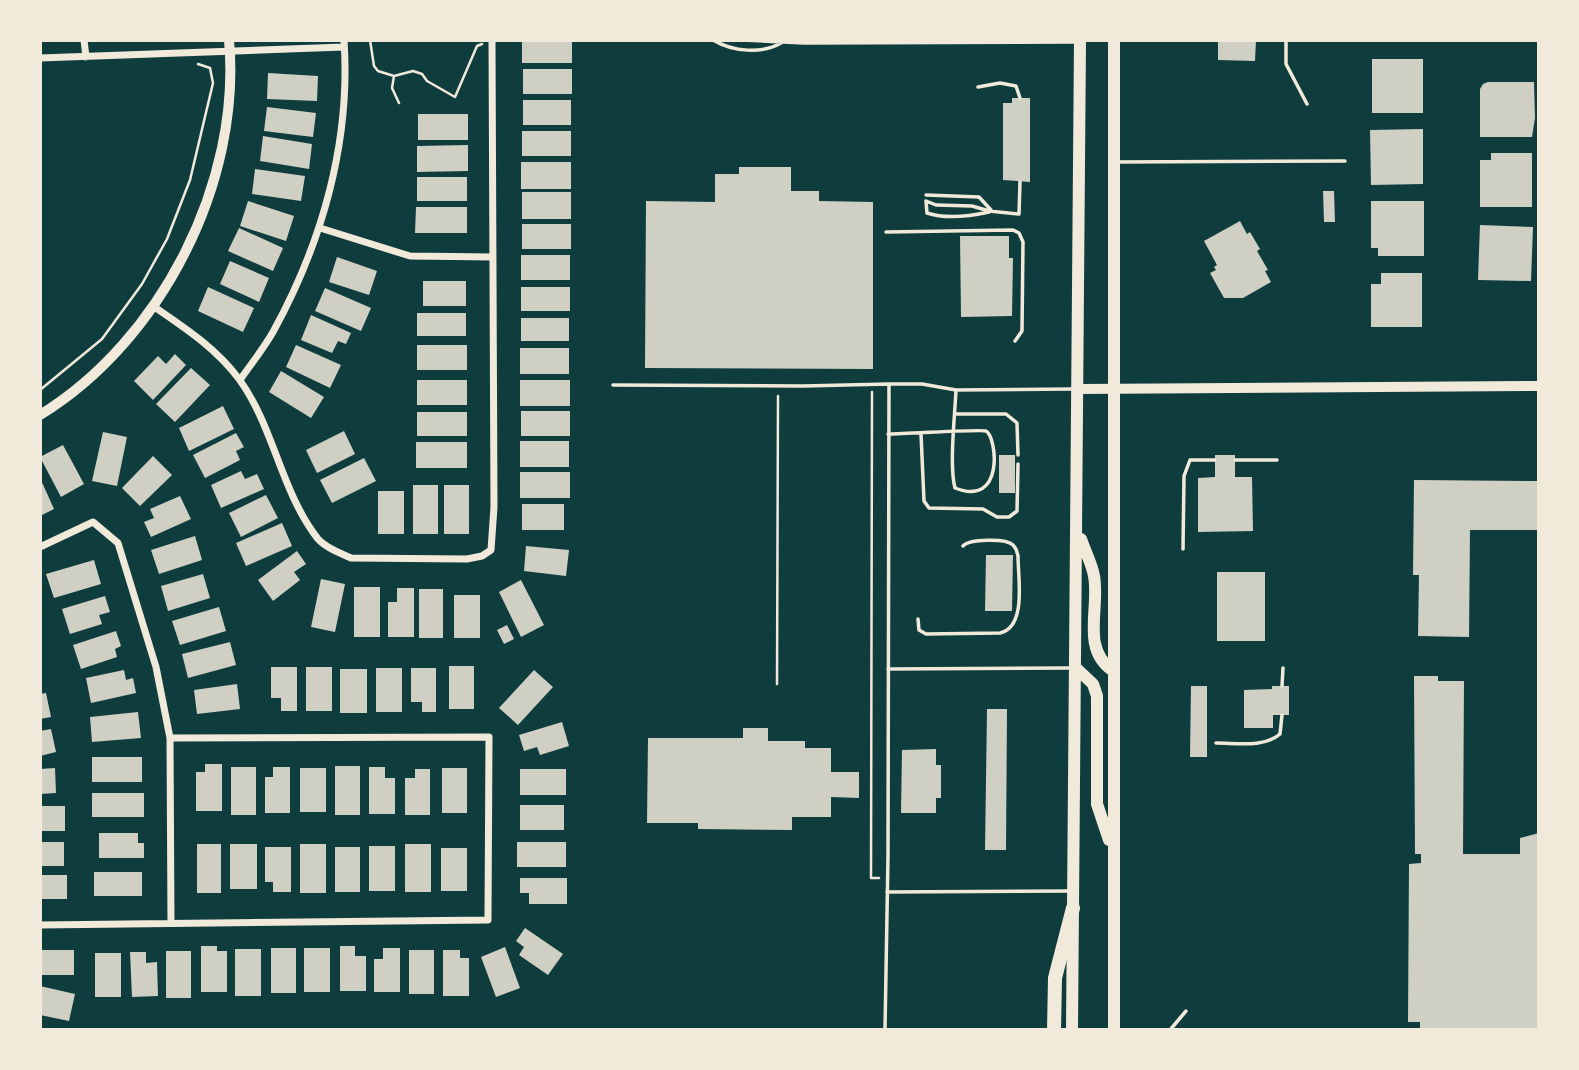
<svg xmlns="http://www.w3.org/2000/svg" width="1579" height="1070" viewBox="0 0 1579 1070" font-family="'DejaVu Sans',sans-serif">
<rect width="100%" height="100%" fill="#0f3d3e"/>
<path fill="#cfcfc3" d="M522,40H572V63H522Z
M1218,40H1256L1255,61L1218,60Z
M1372,59H1423V113H1372Z
M523,69H572V94H523Z
M268,73L318,76L317,101L267,99Z
M1488,82H1534L1535,118L1532,137H1480V89L1483,84Z
M1012,98H1030V182L1003,180V103H1012Z
M523,100H571V125H523Z
M267,107L316,113L313,137L264,131Z
M418,114H468V140H418Z
M1423,129V184L1371,185L1370,130Z
M522,131H571V156H522Z
M263,136L312,144L309,169L260,161Z
M468,145V171L417,172V146Z
M1491,153H1532V207H1480V160H1491Z
M521,162H571V189H521Z
M739,167H791V191H819V201L873,202V369L645,368L646,201L715,202V174H739Z
M255,169L305,176L301,201L252,194Z
M417,177H467V201H417Z
M1323,191H1334L1335,222H1324Z
M522,192H571V219H522Z
M248,201L294,216L286,241L240,226Z
M1371,201H1424V256H1378V248H1371Z
M416,207H467V233H415Z
M1240,221L1247,234L1250,232L1260,249L1257,251L1268,270L1265,271L1271,282L1243,298H1224L1210,273L1216,270L1214,267L1217,265L1204,241Z
M522,224H571V249H522Z
M1480,225L1533,227L1531,281L1478,280Z
M239,228L283,248L273,271L228,251Z
M960,236H1009V258H1013L1012,316L961,317Z
M521,255H570V280H521Z
M337,257L377,271L369,295L329,282Z
M230,261L269,278L259,302L220,284Z
M1381,273H1422V327H1371V284H1381Z
M423,281H466V306H423Z
M208,287L254,308L243,332L198,311Z
M521,287H570V311H521Z
M325,288L371,308L361,331L315,311Z
M417,313H466V336H417Z
M311,315L351,333L346,344L338,341L332,353L301,340Z
M521,318H569V341H521Z
M296,345L341,365L330,388L286,367Z
M417,345H467V370H417Z
M520,348H569V374H520Z
M175,354L186,365L153,400L134,381L158,356L166,364Z
M191,368L210,385L175,422L156,404Z
M281,371L324,397L311,418L269,392Z
M417,380H467V405H417Z
M520,380H570V406H520Z
M223,406L234,429L189,451L179,428Z
M521,411H570V436H521Z
M417,412H467V436H417Z
M344,431L355,454L317,473L306,450Z
M103,432L127,437L117,486L92,481Z
M236,433L244,447L236,451L240,460L205,478L193,455Z
M520,441H569V467H520Z
M416,442H467V468H416Z
M63,445L84,484L61,497L40,457Z
M999,455H1015V493H999Z
M1215,455H1235V477H1252L1253,531L1198,532V478L1215,477Z
M153,456L172,475L140,506L122,488Z
M364,458L376,481L332,503L320,480Z
M241,471L245,479L257,474L264,489L221,508L211,485Z
M520,472H570V498H520Z
M40,478L54,509L40,516Z
M1414,480L1539,481V530H1470L1469,637L1418,636L1419,575H1413Z
M413,485H438V534H413Z
M444,485H469V534H444Z
M378,491H404V534H378Z
M266,495L278,518L241,537L229,513Z
M180,496L191,519L151,537L144,522L154,518L150,509Z
M522,504H564V530H522Z
M282,523L292,546L246,566L236,543Z
M195,536L202,560L159,574L151,550Z
M526,546L569,550L566,576L524,571Z
M297,551L306,564L294,572L300,580L273,601L258,580Z
M986,555H1013L1012,611H985Z
M94,560L101,584L54,598L46,574Z
M1217,572H1265V641H1217Z
M203,574L210,598L168,611L161,586Z
M321,579L345,584L335,632L311,627Z
M521,580L544,625L521,637L499,592Z
M354,587H380V637H354Z
M397,588H414V637H388V602H397Z
M419,589H443V638H419Z
M454,595H480V638H454Z
M105,596L110,612L99,615L102,624L70,634L62,609Z
M219,607L226,631L180,645L172,621Z
M507,625L514,639L504,644L497,630Z
M116,631L121,646L115,649L117,657L81,669L73,645Z
M230,642L236,665L188,678L182,654Z
M449,666H474V709H449Z
M271,667H297V711H281V698H271Z
M306,667H332V711H306Z
M376,668H402V712H376Z
M411,668H436V712H422V702H411Z
M340,669H367V713H340Z
M124,670L126,680L133,678L136,693L91,703L86,678Z
M534,670L553,687L518,725L499,708Z
M1414,676H1438V681H1464L1463,854H1520V838L1539,833V1030H1420V1022H1408L1409,864L1421,863V854H1415Z
M237,684L240,709L197,714L194,690Z
M1191,686H1207V757H1190Z
M1272,686H1289V715H1273V728H1244V690L1272,689Z
M46,693L51,717L40,719V694Z
M987,709H1007L1006,850H985Z
M138,712L141,738L92,742L90,717Z
M562,722L569,746L540,755L537,747L524,751L519,735Z
M743,728H768V741H805V748H831V772H859V798L831,797V817H792V830L698,829V823H647L648,738H743Z
M51,729L56,752L40,756V731Z
M936,749V765H941V798H936V813H901L902,750Z
M92,757H142V782H92Z
M205,764H222V811H196V772H205Z
M335,766H360V815H335Z
M231,767H256V815H231Z
M273,767H290V813H265V777H273Z
M369,767H385V778H395V814H369Z
M55,768L56,793L40,794V769Z
M300,768H326V812H300Z
M442,768H467V813H442Z
M415,769H430V815H405V778H415Z
M520,769H566V795H520Z
M92,793H144V817H92Z
M520,805H564V830H520Z
M40,806H65V831H40Z
M99,833H138V843H144V858H99Z
M40,842H64V866H40Z
M517,842H566V867H517Z
M197,844H221V893H197Z
M230,844H257V889H230Z
M300,844H326V893H300Z
M405,844H431V892H405Z
M369,846H395V891H369Z
M265,847H291V892H273V882H265Z
M335,847H360V892H335Z
M441,848H467V891H441Z
M94,872H142V896H94Z
M40,875H67V899H40Z
M520,878H567V904H529V893H520Z
M525,928L563,954L548,975L519,955L524,947L516,941Z
M201,946H217V951H227V992H201Z
M340,946H355V956H366V991H340Z
M505,947L520,988L496,997L481,957Z
M271,948H296V993H271Z
M304,948H330V992H304Z
M383,948H400V992H374V959H383Z
M235,949H261V996H235Z
M40,950H74V975H40Z
M409,950H434V994H409Z
M443,950H460V958H469V996H443Z
M166,951H191V998H166Z
M130,952H146V963L157,962L158,996L132,997Z
M95,953H121V997H95Z
M40,986L75,994L69,1021L40,1015Z"/>
<g fill="none" stroke-linecap="round" stroke-linejoin="round">
<path stroke="#f1e9da" stroke-width="2.5" d="M370,40L374,66L378,71L394,76L413,71L422,74L427,81L455,97L477,46L482,44
M394,76L392,88L399,103
M40,390L102,339L142,284L167,239L190,180L213,83L210,68L198,64
M872,392L871,878H879
M777,684L778,396"/>
<path stroke="#f1e9da" stroke-width="3.5" d="M713,40C733,52 762,54 781,43
M743,40L804,43L1077,42
M1286,40V64L1307,104
M978,87L1000,83L1016,86L1020,98
M1116,162L1345,161
M926,195L979,197L991,210
M926,201L936,205L972,206L989,211L1019,214L1020,182
M926,201L927,213C945,219 971,216 989,212
M886,232L1013,230L1019,233L1023,242L1022,331L1015,341
M613,385L803,386L889,384H922L956,390L1073,389
M955,414H1006L1017,423L1018,455
M888,434C901,434 981,429 986,431C997,437 1005,508 955,488C949,466 955,414 956,390
M921,434L924,501L929,508L983,509L997,517H1009L1017,511L1018,464
M1235,460H1277
M1183,549L1184,476L1190,460H1215
M918,619L919,630L926,634L1000,633C1027,627 1018,578 1018,556C1017,552 1017,549 1013,545C1006,538 969,539 963,546
M888,669L1071,668
M1282,686L1283,668
M1216,743C1237,743 1264,748 1280,734L1282,715
M887,892L1071,891
M885,1030L888,856L889,384
M1170,1030L1186,1011"/>
<path stroke="#f1e9da" stroke-width="7" d="M84,40L86,57
M40,58L344,47
M320,228L410,256L493,257
M153,306C185,328 216,348 239,379C274,427 281,492 318,539C326,548 340,553 351,558L467,559L482,556L491,550L494,507L492,40
M240,380C251,364 264,348 273,332C322,243 351,142 344,40
M40,547L93,522L118,543L156,667L170,738L171,923
M40,925L488,920L489,737L170,738"/>
<path stroke="#f1e9da" stroke-width="10" d="M1078,389L1539,386
M40,415C161,341 242,182 229,40"/>
<path stroke="#f1e9da" stroke-width="12" d="M1081,539C1085,551 1092,564 1094,576C1100,608 1081,648 1112,670
M1076,668L1093,684L1097,696V804L1109,840
M1072,1030L1080,40
M1114,1030V40"/>
<path stroke="#f1e9da" stroke-width="14" d="M1054,1030L1055,978L1073,908"/>
</g>
<rect width="1579" height="1070" fill="none" stroke="#f1e9da" stroke-width="84"/>
</svg>
